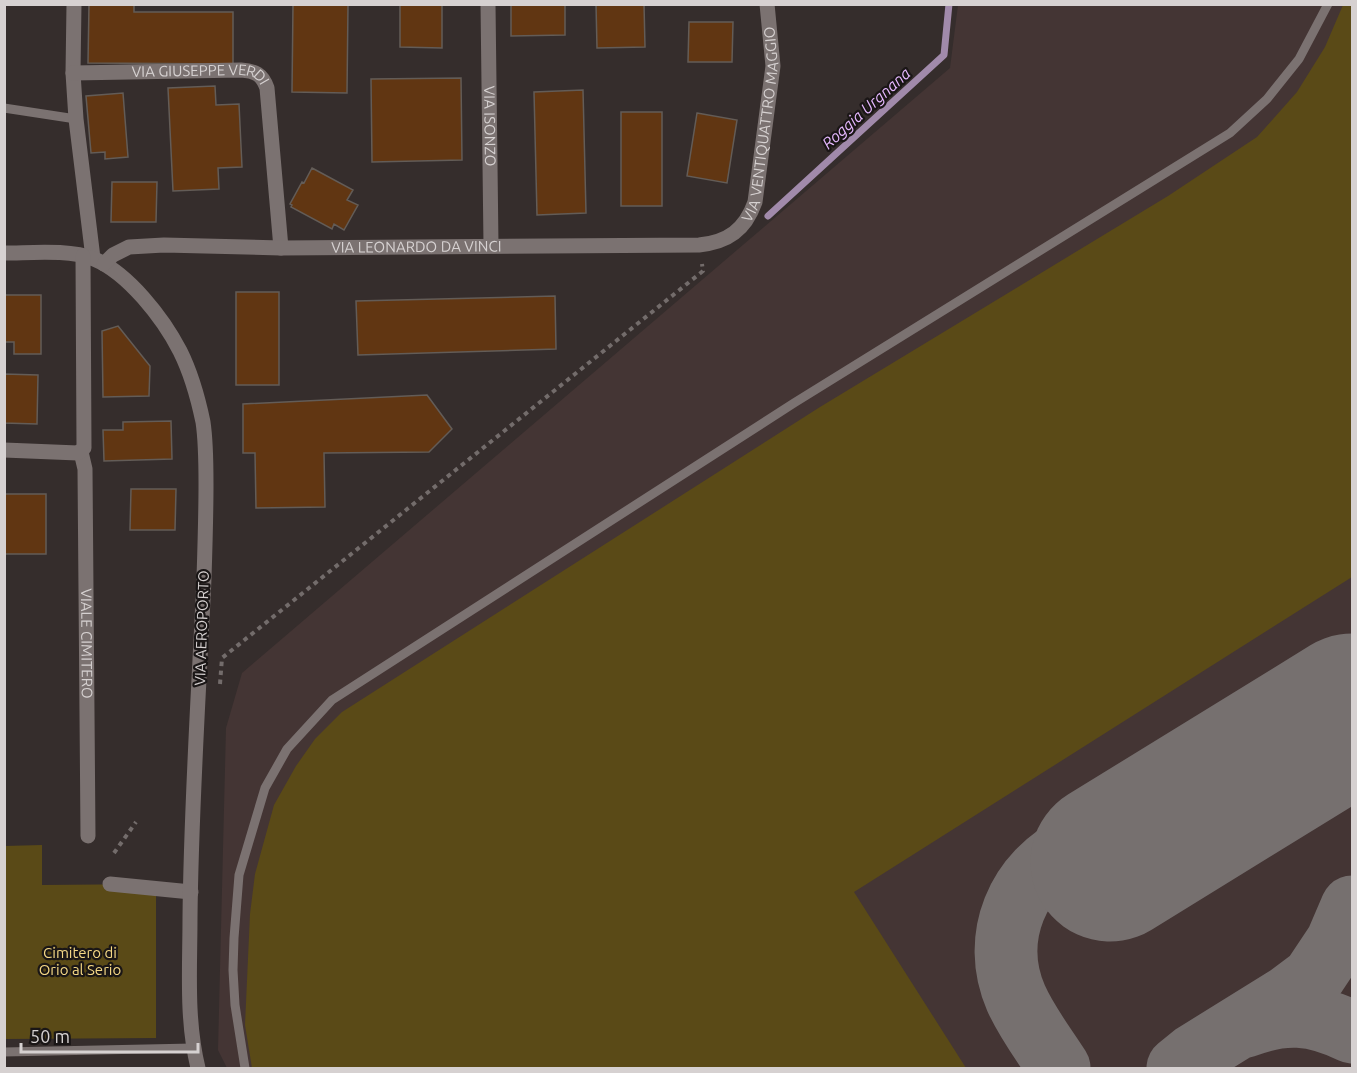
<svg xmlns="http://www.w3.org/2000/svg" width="1357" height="1073" viewBox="0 0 1357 1073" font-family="Ubuntu,sans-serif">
<rect width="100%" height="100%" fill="#352d2c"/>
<path fill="#443534" d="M958,5H1352V1068H227L218,1050L226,728L242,673L950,68Z"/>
<path fill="#5a4a17" d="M1343,5H1352V577L854,892L966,1068H252L245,1025L250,914L255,874L274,805L296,766L315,739L342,712L820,407L1168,196L1257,137L1297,92L1325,47Z
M42,845V885L156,884V1038L5,1039L4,846Z"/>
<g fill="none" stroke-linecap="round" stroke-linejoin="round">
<path stroke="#a18aab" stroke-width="7" d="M768,216L944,55L949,4"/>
<path stroke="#76706f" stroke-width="63" d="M1243,1027C1284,1011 1313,1013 1352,1032
M1059,1068C1045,1046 1027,1023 1016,998C990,938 1017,872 1076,845C1095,837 1115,837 1134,833C1142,832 1149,828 1156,825L1342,709
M1178,1068L1194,1055L1289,996L1313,978L1337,942L1352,907"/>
<path stroke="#76706f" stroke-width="159" d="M1110,862L1352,713"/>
</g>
<path fill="#613612" stroke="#635c57" stroke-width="1.5" d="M89,4H134V12H233V64L88,63Z
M293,4L348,5L347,93L292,92Z
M400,4H442V48L400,47Z
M511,4H565V35L511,36Z
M596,4H644L645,47L597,48Z
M689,22H733L732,62H688Z
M461,78L462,160L372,162L371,79Z
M215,86L216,105L239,104L242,167L218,168L219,189L173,191L168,88Z
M583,90L586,213L537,215L534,92Z
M123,93L128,157L105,159V152L91,153L86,96Z
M621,112H662V206H621Z
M697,113L737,120L727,183L687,176Z
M312,168L353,190L347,200L358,205L344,230L334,224L332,229L291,207L292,205L290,204L302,182L304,183Z
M112,182H157L156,222H111Z
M236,292H279V385H236Z
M4,295H41V354H14V342H4Z
M555,296L556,349L358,355L356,301Z
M118,326L150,366L149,396L103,397L102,331Z
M4,374L38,375L37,424L4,423Z
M427,395L452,429L429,452L324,453L325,507L256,508L255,453H243V404Z
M171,421L172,459L104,461L103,430H123V422Z
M131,489H176L175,530H130Z
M4,494H46V554H4Z"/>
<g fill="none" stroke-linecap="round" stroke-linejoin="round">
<path stroke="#736c6b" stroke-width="4" stroke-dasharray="4.5 4.5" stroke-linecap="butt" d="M220,684L222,658L703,271L702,264
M114,853L136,822"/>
<path stroke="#7b7271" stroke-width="9" d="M4,108L76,119
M4,1052L193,1048
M245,1068L235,1005L233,970L234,938L239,875L265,788L287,749L332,700L794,403L1230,133L1267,99L1299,59L1328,4"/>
<g stroke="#7b7271" stroke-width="15">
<path id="s1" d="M81,452L85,469L88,836"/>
<path d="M110,884L191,892"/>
</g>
<g stroke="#7b7271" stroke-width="15">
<path d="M74,4L73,73L76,119L93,258"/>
<path id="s2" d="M488,4L491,245"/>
<path id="s3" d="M73,73L241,70C255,71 262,74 267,88L281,248"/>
<path d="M4,253C31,253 69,249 94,259C128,273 163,318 180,351C191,373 198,398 203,422C206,442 206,464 206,484C206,515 205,547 204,578C199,691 191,805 190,918C190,968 186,1019 198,1068"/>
<path id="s4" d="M104,264L113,255L129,247L164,245L281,248L699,245C728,242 745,230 755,202L773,66L767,4"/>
<path d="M4,450L78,453L84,448L83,256"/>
</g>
</g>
<g text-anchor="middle" stroke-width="4.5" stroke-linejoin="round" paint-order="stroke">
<g font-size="15" fill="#d6d1d1" stroke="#1a1616">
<text dy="5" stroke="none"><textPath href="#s3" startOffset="128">VIA GIUSEPPE VERDI</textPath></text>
<text dy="5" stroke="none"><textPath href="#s4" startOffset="754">VIA VENTIQUATTRO MAGGIO</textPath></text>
<text dy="5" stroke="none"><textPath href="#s2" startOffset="122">VIA ISONZO</textPath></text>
<text dy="5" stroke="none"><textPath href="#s4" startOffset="318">VIA LEONARDO DA VINCI</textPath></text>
<text transform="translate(202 628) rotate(-88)" y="5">VIA AEROPORTO</text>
<text dy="5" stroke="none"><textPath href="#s1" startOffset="192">VIALE CIMITERO</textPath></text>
</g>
<g font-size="15" fill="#f5d885" stroke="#1a1616">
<text x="80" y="958">Cimitero di<tspan x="80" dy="17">Orio al Serio</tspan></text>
</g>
<g font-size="16" font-style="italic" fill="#e6b8ff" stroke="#1a1616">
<text transform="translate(866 108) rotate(-42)" y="6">Roggia Urgnana</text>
</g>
</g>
<rect width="1357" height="1073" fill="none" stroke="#d6d1d1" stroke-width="12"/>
<path d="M21 1043v9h177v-9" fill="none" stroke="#d6d1d1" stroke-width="3"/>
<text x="30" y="1043" font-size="18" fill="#d6d1d1" stroke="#1a1616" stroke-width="4.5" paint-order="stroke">50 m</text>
</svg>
